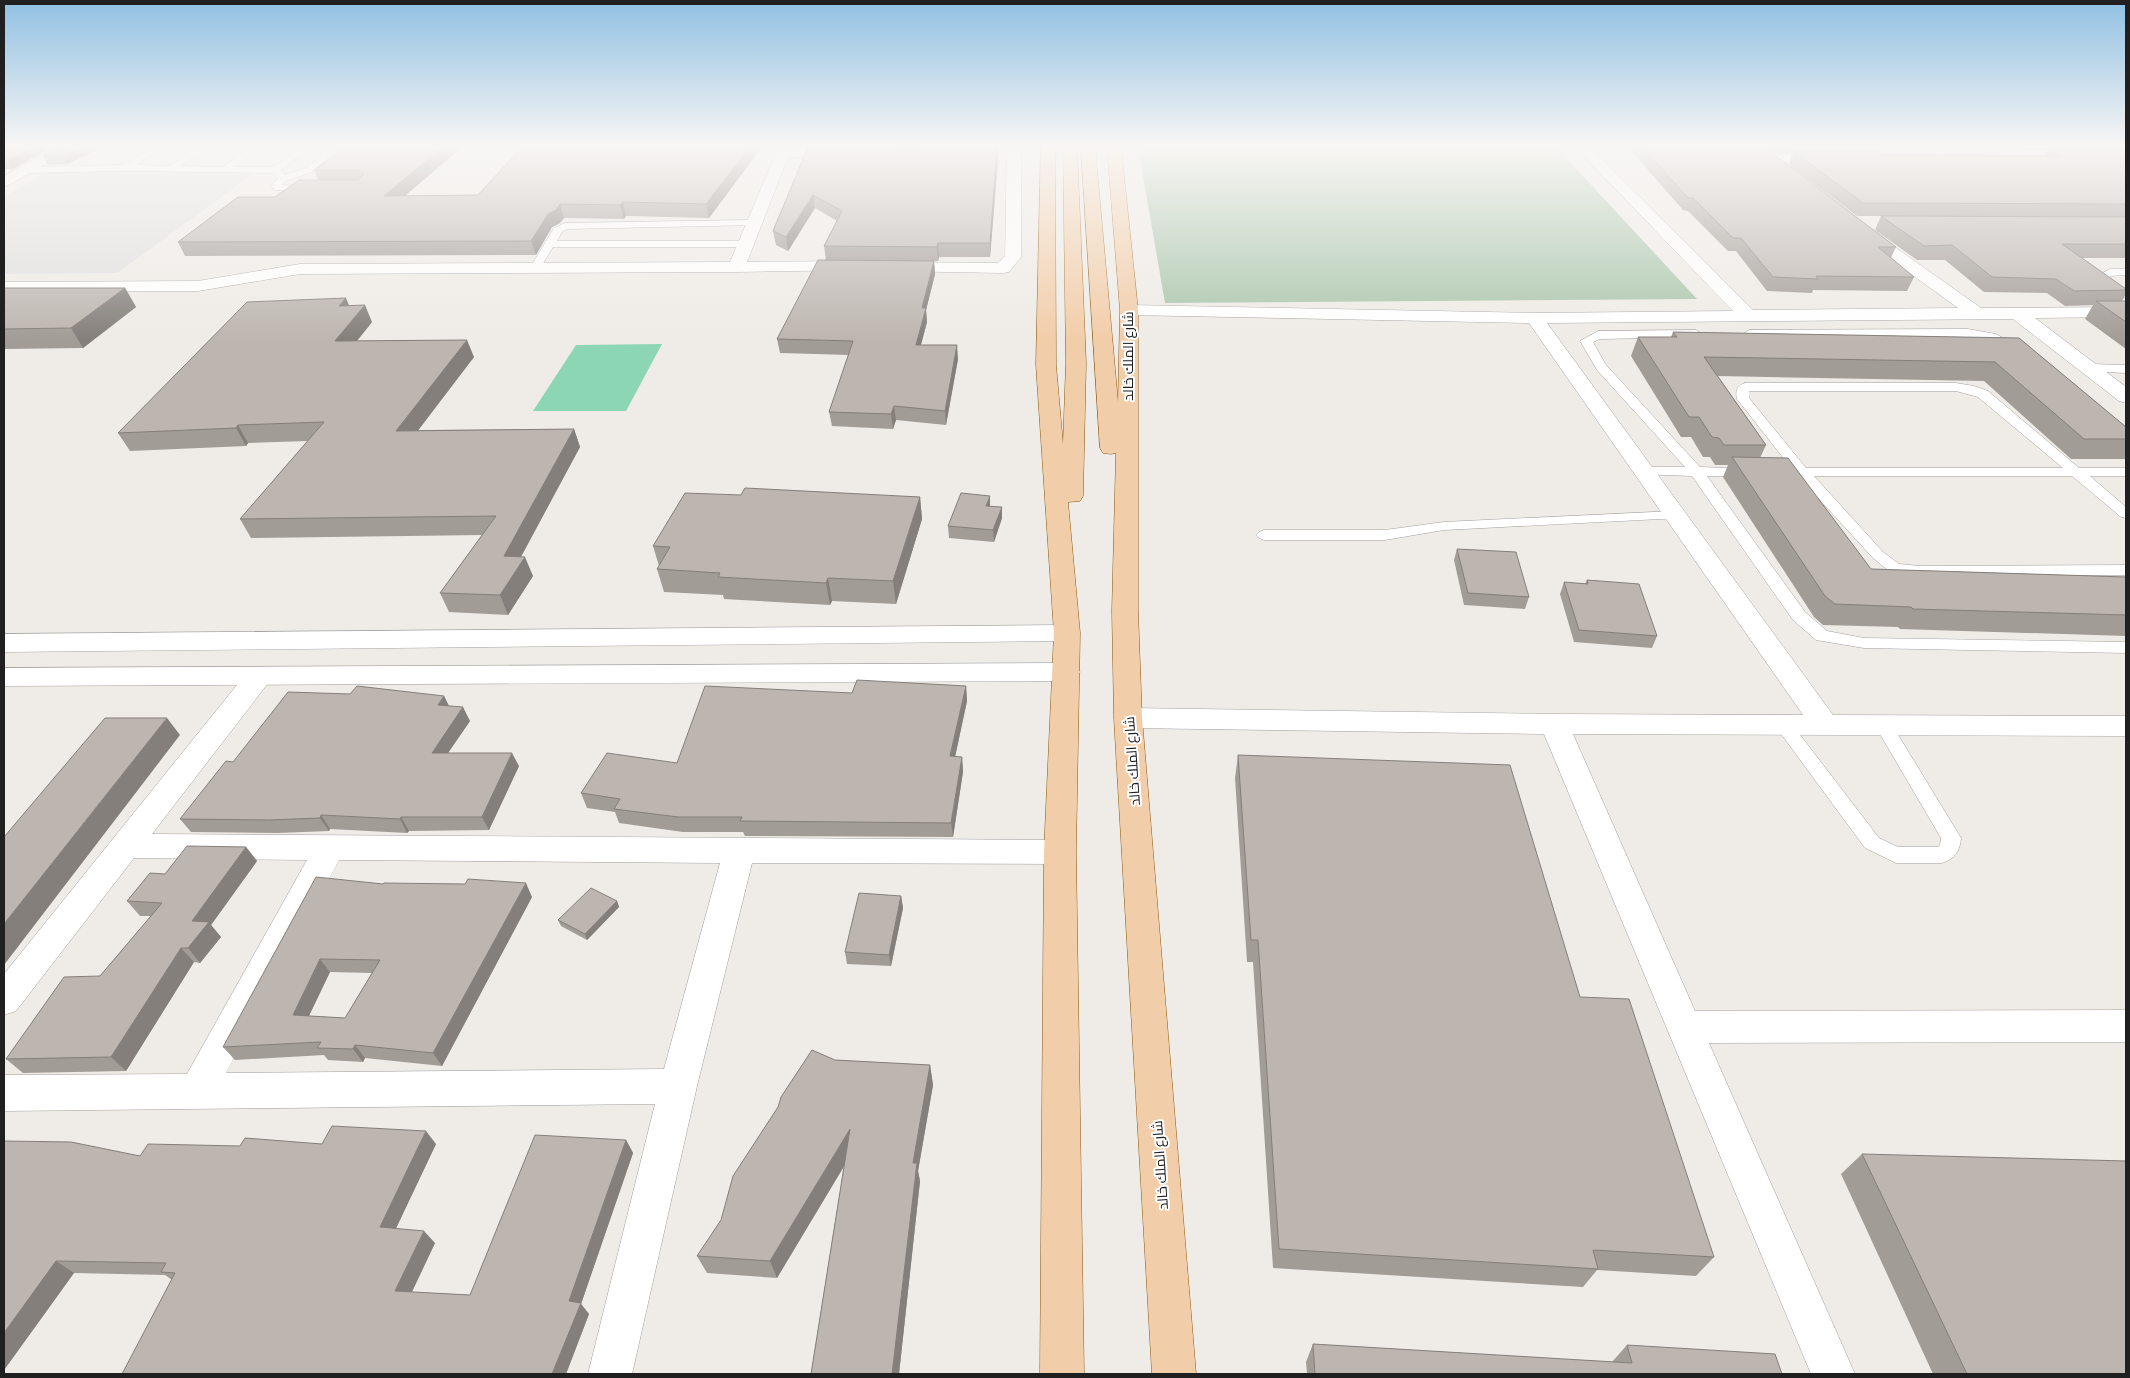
<svg xmlns="http://www.w3.org/2000/svg" width="2130" height="1378" viewBox="0 0 2130 1378" font-family="Signika,Cairo,sans-serif">
<rect width="100%" height="100%" fill="#efece7"/>
<path fill="#aac6ac" d="M1138,147H1556L1697,299L1165,303Z"/>
<path fill="#8dd6b4" d="M662,344L626,411H533L576,345Z"/>
<path fill="#e0e0e0" d="M45,173L253,174L117,273L4,274V197Z"/>
<g fill="none" stroke-linecap="round" stroke-linejoin="round">
<defs>
<path id="service" d="M152,147H163L136,165L169,166L197,147H208L181,166L223,167L251,147H261L235,167H274L301,147H311L281,170L285,175L306,168L330,147H340L312,172L286,181L282,185L314,186L316,188L311,191L274,190L271,186L278,178L273,173L124,171L27,173L22,170L27,167L123,165Z
M754,220L759,223L758,225L567,229L562,232L557,241H746L751,244L746,247H553L539,270L535,271L530,268L554,228L565,223Z
M2110,269H2126V275L2110,276L2112,281L2126,290V298L2103,285L2099,275Z
M1968,329L1996,334L2017,346L2011,350L1989,340L1968,337L1749,338L1743,334L1749,330Z
M1696,330L1702,334L1700,337L1600,339L1593,342L1606,365L1700,467L1753,469L1755,472L1748,476H1707L1805,612L1827,631L1864,638L2126,642V653L1864,648L1816,640L1793,620L1692,476L1639,474L1637,471L1639,468L1644,467H1685L1597,370L1580,341L1598,331Z
M2089,364L2126,365V373L2085,371L2083,368L2085,365Z
M1745,383H1956L1974,386L1988,391L2079,468H2126V476H2090L2126,507V518L2121,517L2072,476H1814L1883,552L1899,564L1920,566L2126,565V575L1920,576L1889,571L1873,558L1798,476L1792,475L1790,472L1792,469L1737,399C1735,392 1737,385 1745,383ZM1749,391H1956L1978,397L2063,468H1806L1749,398Z
M1675,511L1680,512L1682,515L1680,518L1444,530L1385,540H1264L1259,538L1256,535L1259,532L1264,530H1385L1444,522Z
M1782,717L1788,719L1879,838L1898,847H1938L1940,845L1941,838L1874,724L1877,720L1883,718L1889,720L1961,838C1960,851 1955,859 1942,863H1896L1865,848L1776,727L1773,723L1776,719Z"/>
<path id="minor" d="M1007,147H1021V257L1009,272L1003,273L890,271L888,267L890,263L896,262L998,263L1005,256Z
M1575,147H1590L1753,310L1958,308L1856,234L1854,231L1856,228H1868L1981,308L2126,307V317L2035,318L2126,387V403L2119,401L2013,319L1547,323L1833,715L2126,716V736L1573,734L1695,1011L2126,1010V1042L1709,1043L1855,1374H1811L1544,734L1128,728L1118,725L1114,718L1118,711L1128,708L1554,714L1803,715L1529,323L1129,315L1123,314L1120,310L1123,306L1129,305L1534,313L1733,311Z
M1924,147H1941L1953,157L1951,160C1941,162 1931,155 1924,147Z
M783,149H843L850,153L843,157H788L747,262L851,261L857,262L859,266L857,270L736,272L300,274L198,291L4,292V282L198,281L300,264L730,262L776,153Z
M1768,155H1827L1832,156L1834,159L1832,162L1827,163L1763,162L1761,159L1763,156Z
M259,667L269,670L273,676L269,682L152,834L1060,840L1071,843L1076,852L1071,861L1060,864L752,863L697,1086L632,1374H588L655,1104L4,1111V1075L187,1074L307,860L134,858L16,1011L4,1015V974L249,670ZM339,860L720,863L664,1069L226,1073Z"/>
<path id="tertiary" d="M57,147H75L9,185L4,186V176Z
M1067,625L1076,627L1080,633L1076,639L1067,641L4,652V634Z
M1066,663L1076,666L1080,672L1076,678L1066,681L4,686V668Z"/>
<path id="primary" d="M1041,147H1055L1056,365L1063,444L1066,363L1063,147H1077L1086,363L1083,496L1080,501L1068,502L1080,633L1076,852L1084,1374H1040L1044,852L1054,633L1036,365Z
M1081,147H1095L1118,402L1120,310L1107,147H1121L1138,310V611L1142,718L1196,1374H1152L1114,718L1112,611L1116,453L1111,454L1103,453L1100,448Z"/>
</defs>
<use href="#service" stroke="#a1a1a1" stroke-width="1"/>
<use href="#minor" stroke="#a1a1a1" stroke-width="1"/>
<use href="#tertiary" stroke="#a1a1a1" stroke-width="1"/>
<use href="#primary" stroke="#8b5910" stroke-width="1"/>
<use href="#service" fill="#fff" fill-rule="evenodd"/>
<use href="#minor" fill="#fff" fill-rule="evenodd"/>
<use href="#tertiary" fill="#fff" fill-rule="evenodd"/>
<use href="#primary" fill="#f2cda9" fill-rule="evenodd"/>
</g>
<path fill="#a29c97" fill-rule="evenodd" d="M4,147H52L13,169H4Z
M59,147H102L68,164L48,165L43,156Z
M347,147H462L405,196L478,195L521,149L466,147H762L709,218L626,216L624,219L564,218L560,223L552,227L536,255L185,256L178,242L275,197L318,180L314,170Z
M808,147H869V148L997,147L998,160L990,257H939L938,261H909H934L935,274L926,310L927,322L921,345L958,359L946,425L896,420L893,429L832,426L829,412L849,355L780,353L777,339L826,260L824,246L837,221L815,208L788,251L776,245L773,231Z
M1628,147H1764L1896,247L1891,258L1914,277L1907,291L1813,290L1812,293L1767,291L1736,251H1728L1688,211L1683,210Z
M1765,147H1856L1854,151L1880,154L2045,156L2048,150H2024L2020,147H2126V258H2082L2126,289V294L2122,301H2126V349L2085,319L2093,305L2065,306L2047,293L1984,292L1945,260H1917L1875,230L1881,216H1857L1789,165L1793,153H1773Z
M4,288H125L136,307L83,348L4,349Z
M349,305L372,322L357,341L474,357L418,430L574,429L580,447L521,557L533,576L508,615L449,612L440,593L482,535L251,538L240,519L308,441L248,443L246,446L130,451L118,433Z
M1673,332L2019,338L2126,427V459H2071L1984,381L1718,376L1766,445L1760,458L1871,569L2126,577V636L1900,629L1898,627L1823,625L1814,617L1723,477L1728,465H1715L1710,457H1703L1691,437H1681L1631,356L1638,337H1671Z
M741,495L920,497L922,519L896,604L832,601L830,605L724,599L723,595L664,592L657,569L659,566L653,546Z
M990,506L1002,518L994,542L949,538L948,526Z
M1457,549L1529,597L1525,609L1464,605L1454,560Z
M1587,580L1657,636L1652,648L1574,642L1560,594L1564,582L1585,584Z
M966,686L967,701L955,757H962L963,772L953,837L745,836L743,832H683L619,823L615,812L587,808L581,793L677,763Z
M444,696L449,706L470,721L448,753L519,766L489,830L409,831L407,833L330,829L329,831L278,833L191,832L180,819L233,762Z
M1238,755L1580,997L1714,1257L1696,1276L1597,1270L1583,1287L1273,1268L1253,962H1247L1235,778Z
M246,847L257,861L211,925L221,937L200,963L194,962L126,1071L23,1073L6,1059L100,976L151,916H140L127,901L165,874Z
M383,884L532,897L442,1066L365,1058L363,1062L328,1060L324,1055L235,1060L223,1047ZM330,972L372,973L345,1018L309,1016Z
M901,896L903,908L891,966L847,964L845,952Z
M617,901L619,907L587,940L561,926L558,920Z
M835,1060L930,1065L933,1085L918,1171L920,1181L899,1374H811L844,1166L777,1278L707,1273L697,1256Z
M626,1140L633,1153L581,1304L589,1314L566,1374H122L172,1280L165,1275L74,1273L4,1370V1141L140,1156L240,1146L322,1144H436L396,1228L435,1243L412,1292L470,1295Z
M1862,1154L2126,1374H1933L1841,1174Z
M1313,1344L1612,1362L1627,1345L1782,1374H1307L1306,1362Z"/>
<path fill="#847f7b" d="M33,147H52L13,169L8,160Z
M81,147H102L68,164L63,156Z
M443,147H462L389,209L384,196Z
M750,147H762L709,218L706,204Z
M997,147L998,160L990,257V243Z
M813,195L815,208L788,251L786,237Z
M623,202L626,216L624,219L620,205Z
M560,204L564,218L560,223L552,227L536,255L531,241L548,214Z
M938,243L939,257L938,261L937,247Z
M934,261L935,274L926,310L927,322L917,359L916,345L922,308Z
M125,288L136,307L83,348L71,328Z
M346,298L353,315L339,306Z
M365,305L372,322L343,358L335,341Z
M467,340L474,357L404,449L396,431Z
M957,345L958,359L946,425L945,411Z
M894,406L896,420L893,429L891,414Z
M238,425L248,443L246,446L236,428Z
M574,429L580,447L511,575L504,556Z
M990,496V507L986,506Z
M920,497L922,519L896,604L893,581Z
M1002,507V518L994,542L993,530Z
M525,557L533,576L508,615L500,595Z
M828,578L832,601L830,605L826,583Z
M966,686L967,701L952,771L950,756Z
M444,696L451,710L438,705Z
M463,707L470,721L439,766L432,753Z
M167,718L180,735L4,965V924Z
M512,753L519,766L489,830L482,817Z
M962,757L963,772L953,837L951,823Z
M321,815L330,829L329,831L320,818Z
M401,817L409,831L407,833L400,819Z
M246,847L257,861L211,925L221,937L200,963L188,948L192,921Z
M526,883L532,897L442,1066L433,1053Z
M901,896L903,908L891,966L889,955Z
M617,901L619,907L587,940L585,934Z
M181,948L194,962L126,1071L111,1057Z
M320,959L330,972L303,1028L293,1015Z
M355,1045L365,1058L363,1062L353,1049Z
M930,1065L933,1085L918,1171L920,1181L899,1374H892L913,1163Z
M850,1129L855,1148L777,1278L770,1261Z
M426,1131L436,1144L391,1239L380,1227Z
M626,1140L633,1153L581,1304L589,1314L566,1374H552L569,1301Z
M424,1231L435,1243L407,1302L395,1291Z
M56,1261L74,1273L4,1370V1333Z"/>
<path fill="#bcb5b0" stroke="#847f7b" fill-rule="evenodd" d="M4,147H33L8,160H4Z
M59,147H81L63,156H43Z
M347,147H443L384,196L478,195L522,147H750L706,204L623,202L620,205L560,204L556,210L548,214L531,241L178,242L238,197H275L299,180H358L364,174L357,170H314Z
M808,147H868V148L997,147L990,243H938L937,247L824,246L842,211L813,195L786,237L773,231Z
M1642,147H1764L1896,247H1878L1914,277L1816,276L1818,279L1773,277L1741,238H1733L1693,198H1688Z
M2126,148V204L1863,203L1794,152L1876,151L1880,154L2059,156L2049,149Z
M1881,216L2126,217V244H2062L2126,289V290L2074,291L2056,279L1992,277L1952,245L1924,246Z
M818,260L934,261L922,308H926L916,345H957L945,411L894,406L891,414L829,412L853,341L777,339Z
M4,288H125L71,328L4,329Z
M346,298L339,306L365,305L335,341L467,340L396,431L574,429L504,556L525,557L500,595L440,593L496,516L240,519L324,422L238,425L236,428L118,433L247,302Z
M2096,301H2126V322Z
M1673,332L2019,338L2126,427V439H2084L1995,362L1704,357L1766,445H1724L1719,438L1712,437L1699,417H1689L1638,337H1677Z
M1732,457L1788,458L1871,569L2126,577V615L1913,609L1911,607L1835,604L1825,596Z
M745,488L920,497L893,581L828,578L826,583L718,577L720,573L657,569L670,547L653,546L685,493L741,495Z
M961,493L990,496L986,506L1002,507L993,530L948,526Z
M1457,549L1516,552L1529,597L1468,593Z
M1587,580L1639,584L1657,636L1579,630L1564,582L1588,584Z
M857,680L966,686L950,756L962,757L951,823L740,821L742,817H678L614,809L620,799L581,793L607,753L677,763L705,686L852,693Z
M357,686L444,696L438,705L463,707L432,753H512L482,817H401L400,819L321,815L320,818L268,820L180,819L226,761L233,762L288,692L350,694Z
M105,718H167L4,924V837Z
M1238,755L1510,765L1580,997L1629,999L1714,1257L1593,1250L1598,1269L1279,1249L1258,940H1251Z
M187,846L246,847L192,921L209,922L188,948H181L111,1057L6,1059L64,977L100,976L162,903L127,901L150,873L165,874Z
M316,877L383,884L384,883L465,884L468,879L526,883L433,1053L355,1045L353,1049L317,1048L321,1042L223,1047ZM320,959L380,960L345,1018L293,1015Z
M591,888L617,901L585,934L558,920Z
M859,893L901,896L889,955L845,952Z
M812,1050L835,1060L930,1065L913,1163H917L892,1374H811L850,1129L770,1261L697,1256L721,1220L733,1176L778,1107L781,1097Z
M332,1126L426,1131L380,1227L424,1231L395,1291L470,1295L535,1135L626,1140L569,1301L581,1303L552,1374H122L175,1273L161,1272L166,1263L56,1261L4,1333V1141L71,1142L140,1156L148,1144L240,1146L245,1138L322,1144Z
M1862,1154L2126,1161V1374H1967Z
M1313,1344L1632,1363L1627,1345L1775,1354L1782,1374H1315Z"/>
<linearGradient id="sky" x2="0" y2="1"><stop stop-color="#90c0e2"/><stop offset="0.43" stop-color="#f8f6f4"/><stop offset="1" stop-color="#f8f6f4" stop-opacity="0"/></linearGradient>
<rect width="2130" height="340" fill="url(#sky)"/>
<g text-anchor="middle" stroke-width="4" stroke-linejoin="round" paint-order="stroke">
<g font-size="14" fill="#202020" stroke="#fff">
<text transform="translate(1128 356) rotate(-90)" y="5">شارع الملك خالد</text>
<text transform="translate(1132 761) rotate(-94)" y="5">شارع الملك خالد</text>
<text transform="translate(1160 1165) rotate(-94)" y="5">شارع الملك خالد</text>
</g>
</g>
<rect width="2130" height="1378" fill="none" stroke="#202020" stroke-width="10"/>
</svg>
